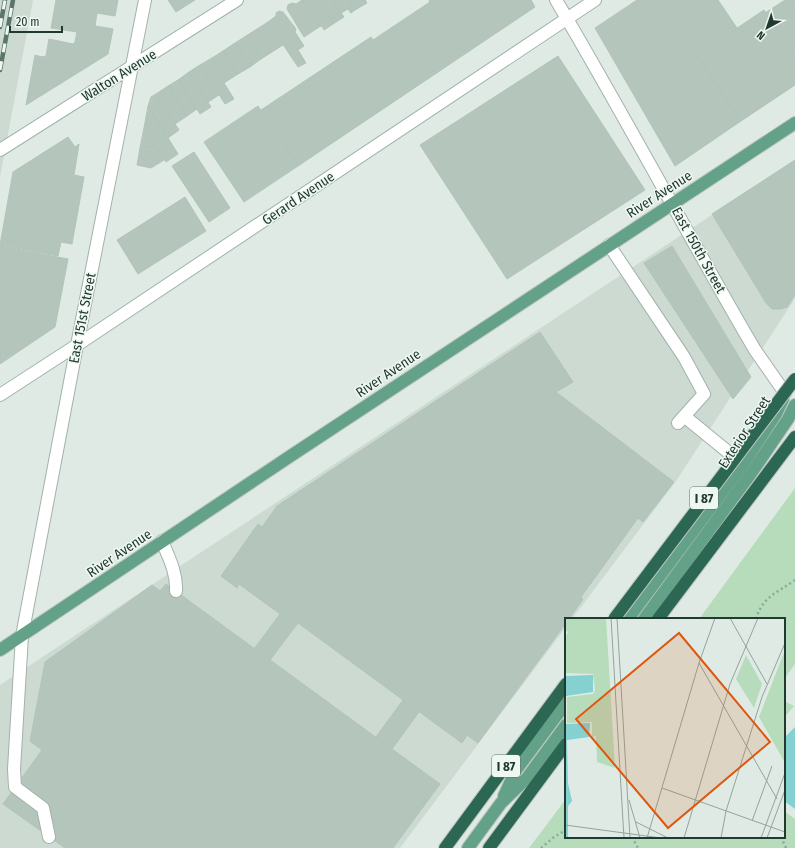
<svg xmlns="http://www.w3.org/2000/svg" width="795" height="848" viewBox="0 0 795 848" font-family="'Fira Sans Condensed',sans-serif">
<rect width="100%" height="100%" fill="#dfeae4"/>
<path fill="#cddad2" d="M0,0H33L0,177Z
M795,160V297L794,300L676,481L572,619H566V627L400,848H0V685Z"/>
<path fill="#b7dcbc" d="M795,488V664L784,679V619H699Z
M784,701L794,706L784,718Z
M566,799V837H784V811L795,819V848H529Z"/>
<path fill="#85d0d1" d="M795,727V809L784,801V738Z"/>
<path fill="#b4c5bc" stroke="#b1c4ba" d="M56,0H118L115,16L97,13L95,26L113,29L108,54L26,105L35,55L42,57L46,56L49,39L73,44L75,42L77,32L51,28Z
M168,0H195L176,12Z
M302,0H318L333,24L324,30L322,26L319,27Z
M302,0L319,27L304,37L287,9L288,5L292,3L296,4Z
M318,0H333L344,17L333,24Z
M333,0H349L355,10L351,13L348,9L341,13Z
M349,0H365L367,3L355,10Z
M429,0H531L535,7L298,166L261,110L371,37L373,40L430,2Z
M637,0H718L737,28L697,55L741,121L675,166L595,28Z
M785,0H795V57L765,13Z
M764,10L795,57V85L741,121L697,55Z
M279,11L283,12L293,25L296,29L295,32L304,46L298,50L306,63L298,67L268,22L276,16V13Z
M268,22L283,45L272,52L257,29Z
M257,29L272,52L261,59L246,36Z
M246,36L261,59L250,67L235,43Z
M235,43L250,67L238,74L223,51Z
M223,51L238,74L227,81L212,58Z
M558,56L645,190L507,279L420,145Z
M212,58L227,81L224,83L234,99L225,104L200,65Z
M200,65L219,95L208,102L189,72Z
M189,72L211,107L200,114L178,80Z
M178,80L197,109L187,116L168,86Z
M168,86L187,116L175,124L156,94Z
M156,94L179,130L168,138L148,106L151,97Z
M148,106L178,154L166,162L144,128Z
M258,106L298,166L244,202L204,142Z
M144,128L153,142L155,146L140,148Z
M68,137L75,147L79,144L74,175L84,177L72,244L61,242L58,256L0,245L13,172Z
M155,146L164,160L151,168L137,165L140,148Z
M194,152L230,208L209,222L172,166Z
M795,160V295L787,307L780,309H772L766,303L712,214Z
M185,197L206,231L138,274L117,240Z
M0,246L68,259L55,327L0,364Z
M672,246L751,377L733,399L644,263Z
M540,332L573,382L556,392L674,482L643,522L638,518L581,597L583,599L569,619H566V623L478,743L467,735L462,743L298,623L280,614L239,584L237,588L221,576L258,524L262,527L277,506Z
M166,584L440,784L393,848H65L3,804L42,750L30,741L45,662L152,585L160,591Z
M280,614L298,623L270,660L254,649Z
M403,700L419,712L392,749L376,737Z"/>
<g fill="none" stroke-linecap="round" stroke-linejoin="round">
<defs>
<path id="minor" d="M556,0C621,110 681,222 745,333L755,350L785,393
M0,150L237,0
M609,245L684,357L704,394L678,423
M0,395L77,345L595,0
M684,416L744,465
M162,541C169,558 177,573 176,591
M49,837L43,808L15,787L14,769L22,636L77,345L145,0"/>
<path id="major" d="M628,619L743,464L776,414L783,399
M644,619L752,472L788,419L795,405
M0,650L292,455L795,123
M504,796L516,770L566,703
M468,848L501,803L527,778L566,725"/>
<path id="highway" d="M658,619L795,437
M445,848L566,684
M489,848L566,744"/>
</defs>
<use href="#minor" stroke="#a2b2aa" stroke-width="14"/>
<use href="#major" stroke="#bcc4c1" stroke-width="14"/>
<use href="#highway" stroke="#bcc4c1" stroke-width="14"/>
<path stroke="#7faf99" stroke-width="2.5" stroke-dasharray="2 3" stroke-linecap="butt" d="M756,619C763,596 777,593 795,580
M632,837L638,848
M781,837L786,848
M541,848L554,837L566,830"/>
<use href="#minor" stroke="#fff" stroke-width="12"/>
<use href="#major" stroke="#63a188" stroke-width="12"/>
<use href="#highway" stroke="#2b6752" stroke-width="12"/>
<defs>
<path id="rail" d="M0,27L5,0
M0,70L13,0"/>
</defs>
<use href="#rail" stroke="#5a766b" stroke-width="4.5"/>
<use href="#rail" stroke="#eff7f2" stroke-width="3" stroke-dasharray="9" stroke-linecap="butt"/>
<defs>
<path id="highway-bridge" d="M614,619L795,379"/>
</defs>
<use href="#highway-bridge" stroke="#bcc4c1" stroke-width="14" stroke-linecap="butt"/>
<use href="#highway-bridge" stroke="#2b6752" stroke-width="12"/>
</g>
<g text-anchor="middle" stroke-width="3" stroke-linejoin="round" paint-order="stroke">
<g fill="#eff7f2" stroke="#5e736a" stroke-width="1">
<rect x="690" y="487" width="28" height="22" rx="3"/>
<rect x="492" y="755" width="28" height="22" rx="3"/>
</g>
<g font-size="13" font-weight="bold" fill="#203a2f">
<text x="704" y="503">I 87</text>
<text x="506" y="771">I 87</text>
</g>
<g font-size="14" fill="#203a2f" stroke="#eff7f2">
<text transform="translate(119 75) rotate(-32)" y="5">Walton Avenue</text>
<text transform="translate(659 194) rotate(-33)" y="5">River Avenue</text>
<text transform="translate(298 198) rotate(-34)" y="5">Gerard Avenue</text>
<text transform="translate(699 250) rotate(61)" y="5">East 150th Street</text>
<text transform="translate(82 318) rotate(-79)" y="5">East 151st Street</text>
<text transform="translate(388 373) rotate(-34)" y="5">River Avenue</text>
<text transform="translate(744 432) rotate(-57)" y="5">Exterior Street</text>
<text transform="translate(119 553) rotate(-34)" y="5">River Avenue</text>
</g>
</g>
<g transform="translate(565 618)">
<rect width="220" height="220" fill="#dfeae4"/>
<path d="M0,0H41L50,150L32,144L31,118L27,119V104L2,105V79L28,76L30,72L28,56L0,55V21L3,14L0,12ZM220,32V141L219,143L194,99ZM181,37L197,66L189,90L171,61Z" fill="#b7dcbc"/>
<path d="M28,57V74L1,78V106L25,105L24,119L2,122L3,165L7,183L3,188V220H0V58Z" fill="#85d0d1"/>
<path fill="none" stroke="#93a49c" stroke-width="1" d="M46,0L59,220M52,0L65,220M165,0L202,66M134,45L212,181M97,170L220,214M64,182L75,220M187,203L207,148M71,204L103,220M0,207L96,220M82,220L134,45L150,0M119,220L165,66L193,0M156,220L161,193L197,79L220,25M196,220L220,155M202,220L220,172"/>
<path fill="#de570e" fill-opacity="0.15" stroke="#de570e" stroke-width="2" d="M114,15L205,124L103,210L11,101Z"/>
<rect width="220" height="220" fill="none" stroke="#203a2f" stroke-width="2"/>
</g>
<g transform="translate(767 28) rotate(220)" stroke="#eff7f2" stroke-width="3" paint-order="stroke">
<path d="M0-3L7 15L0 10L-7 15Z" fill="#203a2f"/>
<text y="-6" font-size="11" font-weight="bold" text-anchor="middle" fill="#203a2f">N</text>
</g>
<path d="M10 26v6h52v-6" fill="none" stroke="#203a2f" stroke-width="2"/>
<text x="16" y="26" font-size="12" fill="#203a2f" stroke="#eff7f2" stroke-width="3" paint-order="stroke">20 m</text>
</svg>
